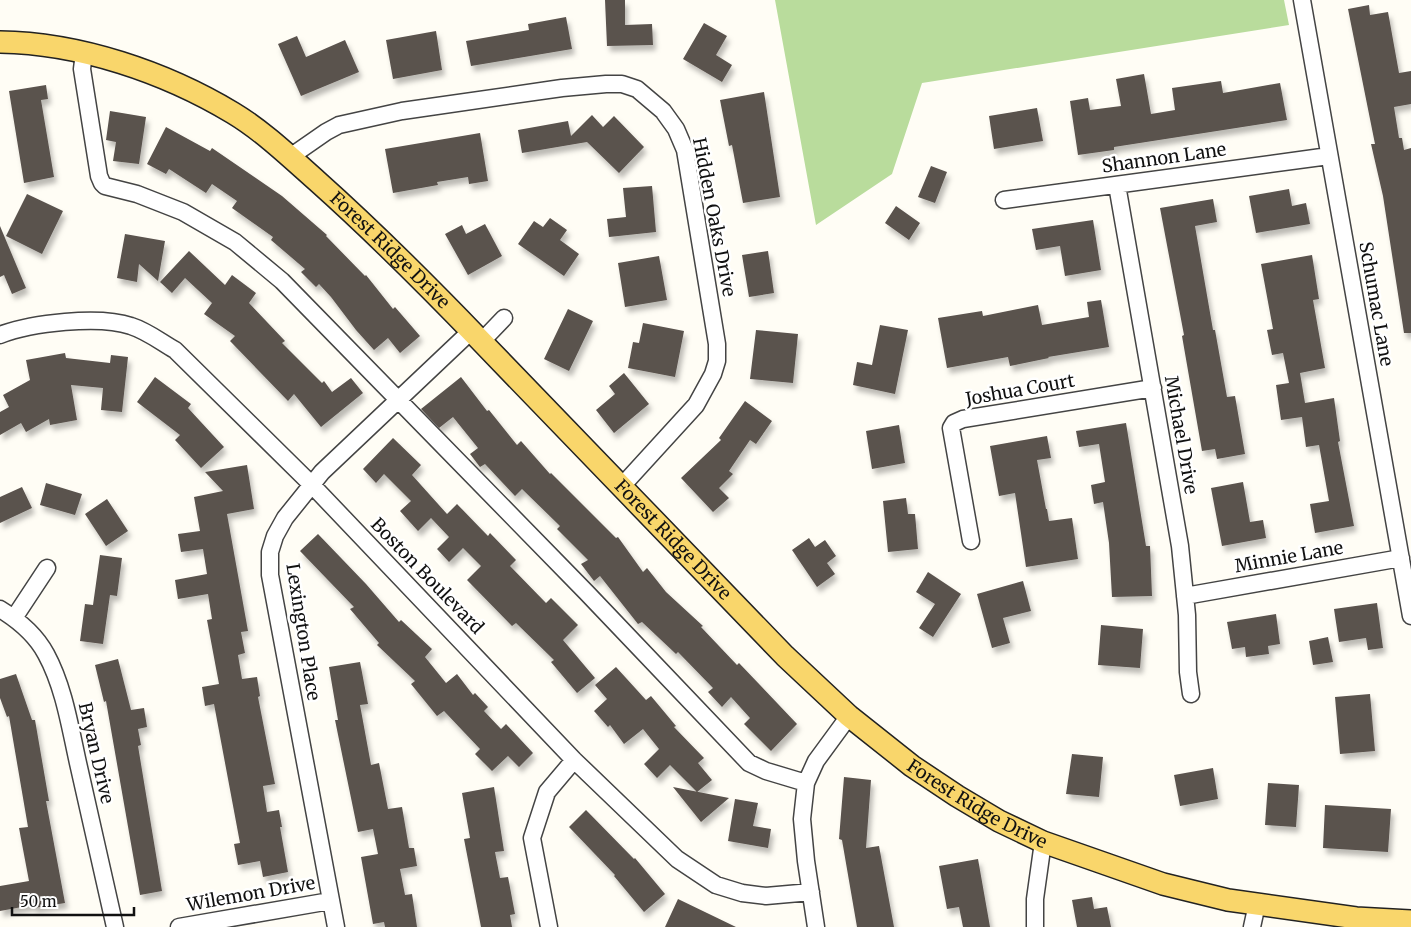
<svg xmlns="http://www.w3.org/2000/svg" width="1411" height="927" viewBox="0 0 1411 927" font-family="Merriweather,serif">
<defs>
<filter id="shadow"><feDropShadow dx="3" dy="5.5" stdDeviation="2.5" flood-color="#0004"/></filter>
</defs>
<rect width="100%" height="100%" fill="#fffdf5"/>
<path fill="#b9dc9c" d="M775,0H1284L1289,25L922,83L892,174L816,225Z"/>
<path fill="#5a524d" filter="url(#shadow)" d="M605,0H625V25L652,24L653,45L607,46Z
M1369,5L1370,15L1388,12L1399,73L1411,71V104L1394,107L1399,138H1402L1404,150L1411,148V333H1404L1383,196L1371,144H1375L1348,9Z
M566,17L572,49L471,66L466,41L529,30L528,24Z
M704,23L727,36L716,55L732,65L722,82L683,59Z
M436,31L442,70L393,79L386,40Z
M297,36L306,57L345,40L359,72L301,96L278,44Z
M1144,74L1151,114L1175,110L1172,88L1221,81L1223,93L1280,83L1287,120L1114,147V150L1078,155L1070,101L1088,98L1090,110L1121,106L1116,79Z
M46,85L48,99L41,100L54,177L24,183L9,91Z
M764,92L780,197L743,203L732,145L729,146L720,100Z
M1037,108L1043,141L994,149L989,116Z
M110,111L146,117L139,164L113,161L116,142L106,140Z
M592,115L603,127L614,116L644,147L619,173L587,142L522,153L518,130L568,121L571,136Z
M166,127L210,151L212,148L282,196L327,235L326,236L365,276L366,275L393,309L395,307L420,336L400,353L388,338L374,350L356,330L331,297L319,284L316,287L301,272L305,269L271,240L273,237L232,208L237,201L212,184L206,193L169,169L166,174L147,164Z
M480,133L488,181L469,184L468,177L437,182L438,185L393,193L385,149Z
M931,166L947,172L935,203L918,197Z
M652,186L656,232L609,237L607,219L626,217L623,188Z
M1289,189L1292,206L1306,203L1310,224L1256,233L1249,196Z
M27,194L63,211L42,254L6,236Z
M1213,199L1217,222L1195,226L1213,330H1215L1227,397L1235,396L1245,454L1217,459L1215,449L1202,451L1182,336L1184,335L1160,208Z
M896,206L920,223L909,240L885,223Z
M550,218L567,230L560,240L579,254L564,276L518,244L534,221L543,227Z
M1093,220L1101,270L1065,276L1060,246L1036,250L1032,229Z
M485,224L502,256L468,275L445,234L462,225L466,234Z
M0,226L26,288L12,294L4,275L0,277Z
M125,234L165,241L158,281L139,264L137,282L117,278Z
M189,251L225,285L232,275L256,293L249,303L285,341L282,343L322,383L324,381L332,392L351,378L363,393L321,427L294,394L288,401L230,341L235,336L204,314L212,303L185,278L172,293L160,282Z
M768,251L774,293L749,297L742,255Z
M1312,255L1319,299L1313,300L1325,368L1300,373L1305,403L1334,398L1340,441L1338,442L1354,526L1315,533L1310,504L1329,501L1319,445L1306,447L1302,417L1281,420L1276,385L1289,383L1283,353L1272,355L1267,330L1273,329L1261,264Z
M659,256L667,300L625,307L618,263Z
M1101,300L1109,347L1048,357L1049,358L1010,366L1008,357L947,368L938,318L982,311L983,316L1038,305L1042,325L1089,317L1087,302Z
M568,309L593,321L569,371L544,359Z
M643,323L684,331L675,377L628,368L633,342L639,343Z
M880,325L908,330L895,394L853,385L857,362L872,365Z
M756,330L798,334L793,383L750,379Z
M65,353L66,358L110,363L111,355L128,357L122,412L101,410L103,388L71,385L77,420L50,425L49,419L26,432L21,423L0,435V412L9,407L3,395L30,380L26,360Z
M624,373L649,404L614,433L596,410L615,394L609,386Z
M155,377L191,404L188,408L224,447L201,468L175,440L180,435L137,402Z
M461,377L487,411L489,410L517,445L521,441L550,474L551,473L616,538L618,537L643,572L647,568L666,592L703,626L701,627L737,665L739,663L797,724L771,751L744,724L750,718L731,697L722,707L708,692L713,688L678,652L676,654L642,622L638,624L600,576L594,581L581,564L588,560L557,529L560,526L522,489L515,496L485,464L480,467L470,454L478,448L453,417L439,428L421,409Z
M745,401L772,421L756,444L750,440L729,471L733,474L719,488L729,498L713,512L681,478L721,440L719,438Z
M1126,423L1146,546H1150L1152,596L1112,597L1109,543L1103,502L1094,504L1091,485L1105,482L1099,444L1079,447L1076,431Z
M899,425L905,463L872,469L866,431Z
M1047,436L1051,458L1037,460L1046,509H1047L1049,521L1072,518L1078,559L1026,567L1015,493L999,496L990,446Z
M393,438L421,465L412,475L447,514L457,504L488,536L490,533L516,560L510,566L546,603L551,598L578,625L563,640L595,678L577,693L551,662L554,660L516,623L512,626L467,580L481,566L463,548L449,562L437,549L449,537L431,518L418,531L400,511L411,501L384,474L376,483L363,469Z
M247,465L254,509L227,514L248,631L241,632L245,653L238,655L242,679L257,677L260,696L258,697L275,784L263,786L267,812L279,810L282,827H280L288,872L263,877L260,861L238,865L234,844L240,843L214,704L205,706L202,687L219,684L207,620L212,619L208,594L178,599L175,580L207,574L203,549L181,552L178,534L200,531L194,497L223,491L205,472Z
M1243,482L1250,522L1263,520L1266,538L1222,546L1211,488Z
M46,483L82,494L75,515L40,505Z
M22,487L32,508L0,523V497Z
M906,498L908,514H915L918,549L888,552L883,501Z
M107,499L128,531L106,546L85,514Z
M318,534L366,584L399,622L401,620L432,649L425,657L446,683L457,674L473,695L475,693L488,707L484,711L501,729L506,724L533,753L519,767L508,756L492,771L475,754L480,749L444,711L437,716L411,684L415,681L377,645L379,643L350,609L354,607L300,551Z
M809,538L815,547L825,540L836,556L827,563L835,574L817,587L792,550Z
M100,555L122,558L117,596L110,595L103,644L80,641L85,604L93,605Z
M928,572L961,594L933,637L919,628L935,604L916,592Z
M1023,581L1031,611L1003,618L1010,643L992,648L977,594Z
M1377,603L1383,648L1368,650L1366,638L1339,642L1334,609Z
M1276,614L1280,644L1268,646L1269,654L1246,657L1245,647L1232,649L1227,622Z
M1101,625L1143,629L1140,668L1098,665Z
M1328,637L1333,662L1313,665L1309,641Z
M118,659L131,710L144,708L147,727L138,729L141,745L138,746L162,891L140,895L106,701L104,702L95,665Z
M360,662L368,704L360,705L371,765L379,763L388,809L402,807L409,848H414L417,866L400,869L405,895L412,894L417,927H385L384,922L373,924L361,857L378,854L373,829L358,832L335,720H338L329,667Z
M616,667L646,700L651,696L676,726L674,727L704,758L698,763L712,780L697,792L670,765L657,778L644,764L659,749L643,729L624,744L610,725L608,727L594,711L607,699L595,685Z
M16,674L32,720H35L49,801H46L65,903L34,908L33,905L0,911V886L29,881L19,828L28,827L9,716L7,717L0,698V679Z
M1370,694L1375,751L1340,754L1335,697Z
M1072,754L1103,757L1099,797L1066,794Z
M1213,768L1218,799L1180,806L1174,775Z
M844,777L871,780L866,848L879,846L894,927H857L842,840L839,839Z
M1268,783L1299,785L1296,827L1265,825Z
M494,787L504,851L495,852L500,878L508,877L515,914L510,915L512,927H481L464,839L470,838L462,793Z
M673,787L729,798L701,822Z
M735,799L758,803L753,826L771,829L768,848L728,841Z
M1325,805L1391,809L1388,852L1323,848Z
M586,810L634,859L635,858L665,894L644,912L614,876L615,875L569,827Z
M978,859L990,927H963L959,907L947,909L939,866Z
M1092,897L1094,909L1107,907L1111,927H1077L1072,900Z
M678,899L736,927H665Z"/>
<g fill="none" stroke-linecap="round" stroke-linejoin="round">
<defs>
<path id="minor" d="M1302,0L1411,616
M84,53L82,69L99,176L102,183L105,186L137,194L183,212L235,242L282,281L586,592L749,763L766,771L806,783
M290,157L326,132L339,125L402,111L562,88L606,84H622L637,89L663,111L676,129L685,150L717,344V361L713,374L696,405L622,486
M1117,185L1180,546L1187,615L1188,672L1191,694
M1004,200L1329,156
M0,335C31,323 99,315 131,326C147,331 161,342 175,350L312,485L574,760L677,859L716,885L742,893L766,896L811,892
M481,342L504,318
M971,541L951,428L954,423L963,419L1153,388
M1185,596L1401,558
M0,609C18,620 36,635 46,654C64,687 70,727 78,763C90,818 103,872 115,927
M14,618L47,568
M179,927L330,901
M336,927L270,575V552L275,536L285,518L322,472L471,331
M549,927L532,838L547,792L574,760
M816,927L806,861L802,819L806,783L816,761L849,716
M1035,927V899L1043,842
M1252,927L1257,904"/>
<g id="major">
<path id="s1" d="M0,42C79,43 165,72 233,113C263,131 291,158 317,181C373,231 426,284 479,339C581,445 683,550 785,656L849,716L912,766L957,796L999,821L1043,842L1163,884L1228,900L1356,918L1411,921"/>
</g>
</defs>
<use href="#minor" stroke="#444" stroke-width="19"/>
<use href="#major" stroke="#222" stroke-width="24"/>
<use href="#minor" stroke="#fff" stroke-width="16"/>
<use href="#major" stroke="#f9d66b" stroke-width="21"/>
</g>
<g text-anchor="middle" stroke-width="5" stroke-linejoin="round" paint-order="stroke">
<g font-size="18" fill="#111" stroke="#fff">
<text transform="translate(1164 158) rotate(-8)" y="6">Shannon Lane</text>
<text transform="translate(714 217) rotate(79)" y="6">Hidden Oaks Drive</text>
<text dy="6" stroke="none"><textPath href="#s1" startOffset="455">Forest Ridge Drive</textPath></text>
<text transform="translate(1376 304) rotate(80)" y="6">Schumac Lane</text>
<text transform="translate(1020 390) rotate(-10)" y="6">Joshua Court</text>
<text transform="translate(1181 435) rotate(80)" y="6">Michael Drive</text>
<text dy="6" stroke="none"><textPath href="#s1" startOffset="860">Forest Ridge Drive</textPath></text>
<text transform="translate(1289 557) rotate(-10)" y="6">Minnie Lane</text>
<text transform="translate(427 576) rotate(46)" y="6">Boston Boulevard</text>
<text transform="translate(303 632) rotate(81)" y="6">Lexington Place</text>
<text transform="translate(96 753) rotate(77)" y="6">Bryan Drive</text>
<text dy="6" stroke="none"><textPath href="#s1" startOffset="1265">Forest Ridge Drive</textPath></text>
<text transform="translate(251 894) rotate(-10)" y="6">Wilemon Drive</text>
</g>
</g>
<path d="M12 907v8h122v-8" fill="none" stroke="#111111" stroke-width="2.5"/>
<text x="20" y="907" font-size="15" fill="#111111" stroke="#ffffff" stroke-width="4" paint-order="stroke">50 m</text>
</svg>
